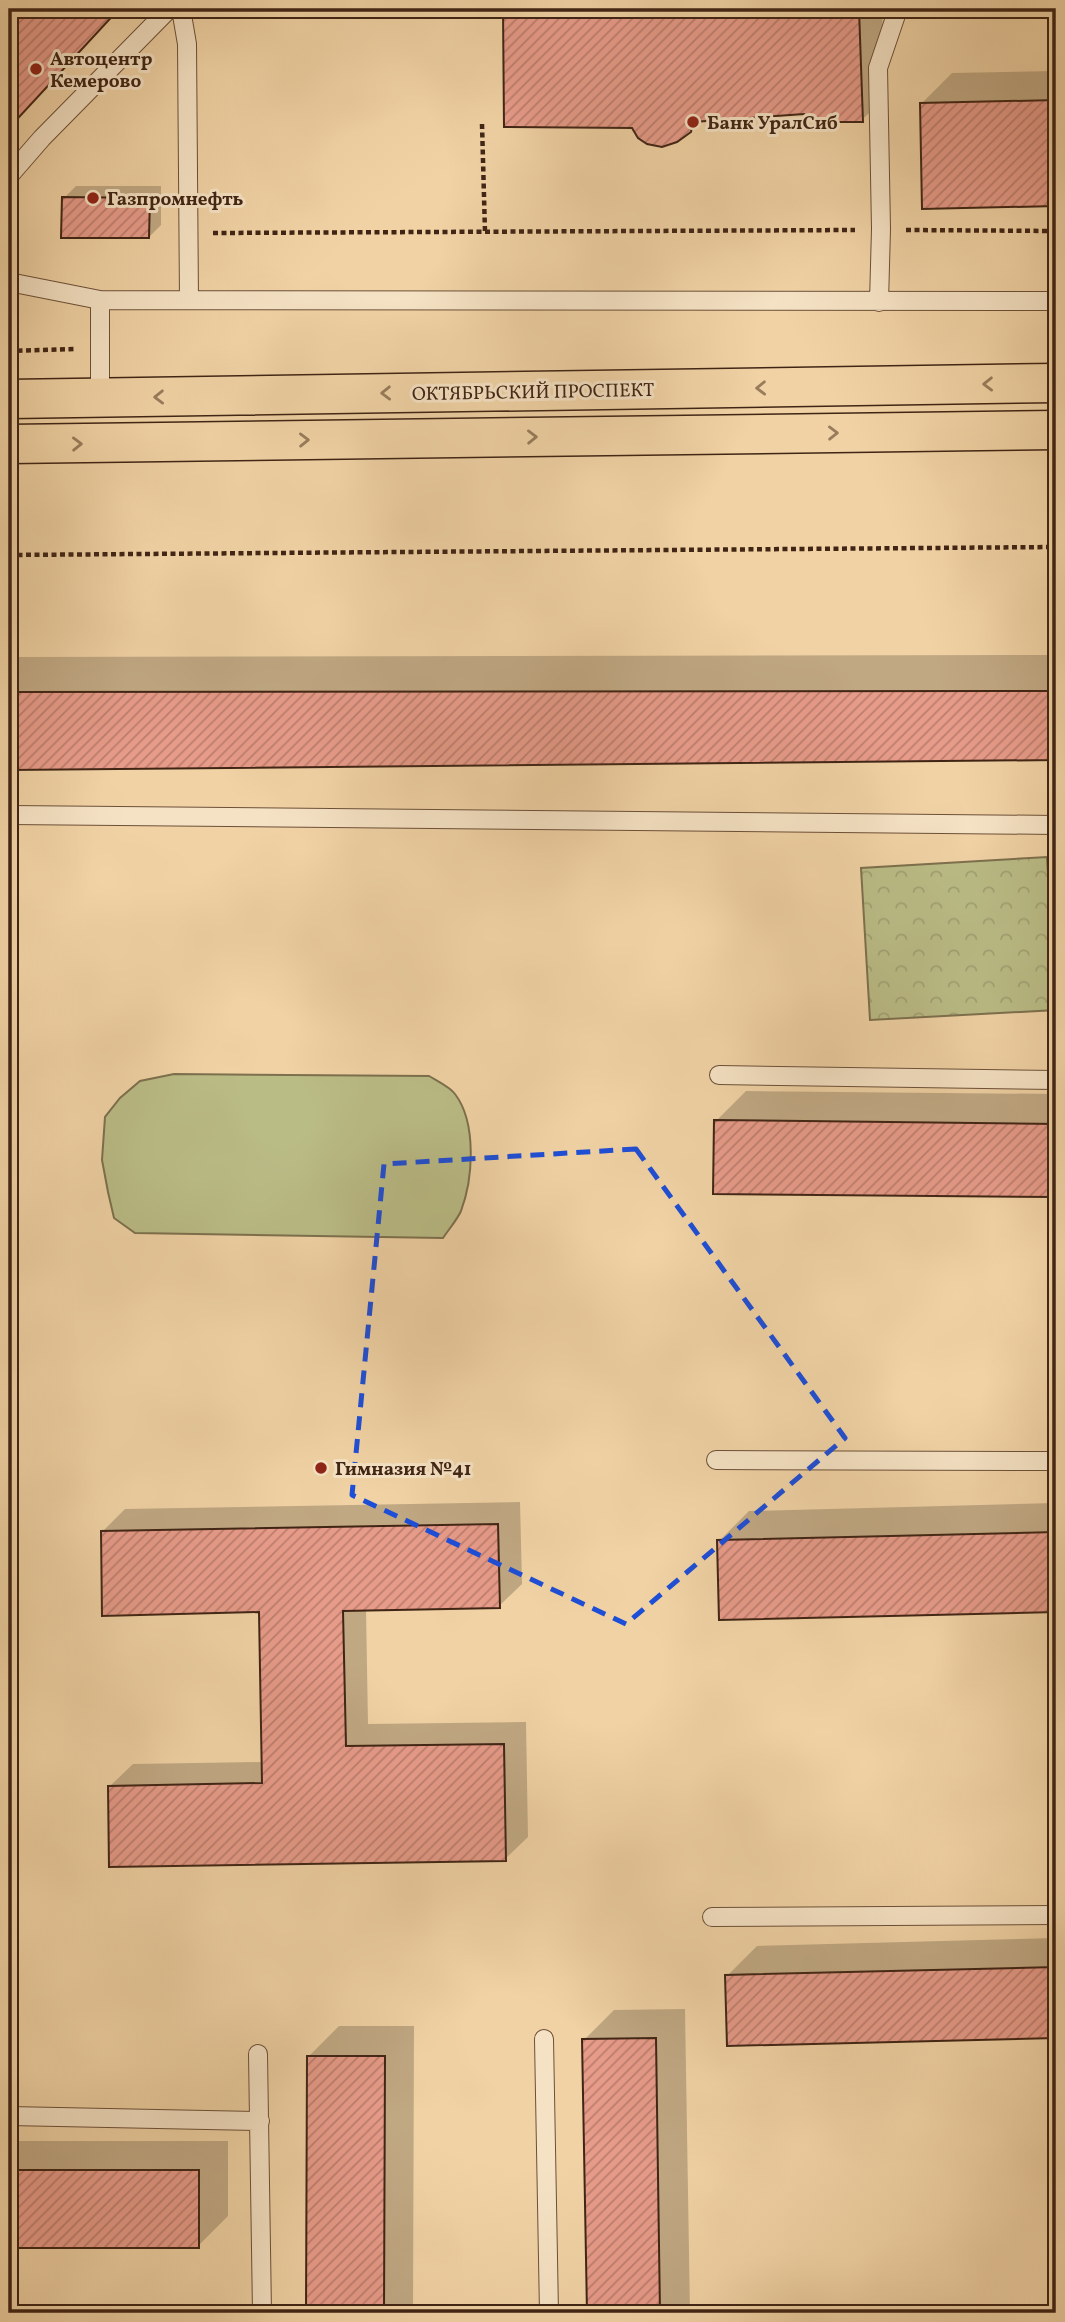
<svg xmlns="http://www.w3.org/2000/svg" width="1065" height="2322" viewBox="0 0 1065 2322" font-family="Vollkorn,serif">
<defs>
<pattern id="park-crowns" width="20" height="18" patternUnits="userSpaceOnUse" patternTransform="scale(1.75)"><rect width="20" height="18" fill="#babc86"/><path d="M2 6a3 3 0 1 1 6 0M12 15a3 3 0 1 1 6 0" fill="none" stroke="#a1a173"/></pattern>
<pattern id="building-hatch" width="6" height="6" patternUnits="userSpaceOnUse" patternTransform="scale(1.75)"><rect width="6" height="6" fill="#e79b89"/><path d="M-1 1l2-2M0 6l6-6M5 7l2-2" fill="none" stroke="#bd7e6f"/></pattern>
</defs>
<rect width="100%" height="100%" fill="#f0d2a4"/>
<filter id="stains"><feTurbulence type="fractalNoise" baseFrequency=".00286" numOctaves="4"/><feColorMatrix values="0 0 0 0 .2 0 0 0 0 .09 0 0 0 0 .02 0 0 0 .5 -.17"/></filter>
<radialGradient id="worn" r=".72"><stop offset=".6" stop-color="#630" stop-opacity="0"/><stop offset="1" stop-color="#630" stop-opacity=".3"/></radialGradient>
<path fill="url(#park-crowns)" stroke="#7d704e" stroke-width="2" d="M1047,857L1056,1010L870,1020L861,868Z"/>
<path fill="#babc86" stroke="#7d704e" stroke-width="2" d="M174,1074L429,1076C437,1081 450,1087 455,1094C477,1123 473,1179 461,1211C457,1220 449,1229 443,1238L135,1233L114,1218L108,1192L102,1160L105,1117L120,1098L140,1081Z"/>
<path fill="#0003" d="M9,9H117L9,127Z
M505,9H882L885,97L862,120L805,113L701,119L690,131L633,127L506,125Z
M1056,71V205L924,207L921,104L952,73Z
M76,186H161V225L149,237L64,198Z
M1056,655V759L9,769V657Z
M746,1091L1056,1094V1195L715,1192L716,1121Z
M520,1502L522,1584L499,1606L366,1609L368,1724L526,1722L528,1837L505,1859L110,1786L133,1764L263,1762L261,1611L102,1532L125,1509Z
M1056,1503V1611L721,1619L719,1541L749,1511Z
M1056,1938V2036L728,2044L727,1976L757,1946Z
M685,2009L690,2313H588L584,2040L614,2010Z
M339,2026H414L413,2313H308L309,2056Z
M9,2141H228V2216L198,2246H9Z"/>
<path fill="url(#building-hatch)" stroke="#402515" stroke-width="2" d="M9,9H119L9,128Z
M503,9H859L863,122H814L804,114L693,122L691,132L677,142L662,147L647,144L638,138L632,128L504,127Z
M1056,100V206L922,209L920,103Z
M62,197L150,198L149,238H61Z
M1056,691V760L9,770V692Z
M714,1120L1056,1124V1197L713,1194Z
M498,1524L500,1608L343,1611L346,1746L504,1744L506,1861L109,1867L108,1786L262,1783L259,1612L102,1616L101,1531Z
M1056,1532V1612L719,1620L717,1540Z
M1056,1967V2038L727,2046L725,1975Z
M656,2038L660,2313H587L582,2039Z
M307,2056H385L384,2313H306Z
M9,2170H199V2248H9Z"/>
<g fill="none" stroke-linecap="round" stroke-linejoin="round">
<defs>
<path id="service" d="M181,9L187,44L189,300
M9,176L42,138L169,9
M9,282L100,300L1056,301
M100,300V398
M879,302L881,229L878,68L898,9
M9,815L1056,825
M719,1075L1056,1080
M716,1460L1056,1461
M712,1917L1056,1915
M544,2039L549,2313
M258,2054L262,2313
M9,2116L260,2121"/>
<path id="primary" d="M9,399L1056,383
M9,444L1056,430"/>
</defs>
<use href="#service" stroke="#6c5039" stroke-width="20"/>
<use href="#primary" stroke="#402515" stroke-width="41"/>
<path stroke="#402515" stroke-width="4.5" stroke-dasharray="5 3.5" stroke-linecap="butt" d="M482,124L485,232
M906,230L1056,231
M213,233L855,230
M9,351L74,349
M9,555L1056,547"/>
<use href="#service" stroke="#f5e2c4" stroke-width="18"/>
<use href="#primary" stroke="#f0d2a4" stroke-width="38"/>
</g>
<defs><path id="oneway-chevron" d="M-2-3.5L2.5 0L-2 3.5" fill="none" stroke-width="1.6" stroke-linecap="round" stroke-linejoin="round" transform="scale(1.75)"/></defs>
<g stroke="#987c5c">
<use href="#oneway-chevron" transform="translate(988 384) rotate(179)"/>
<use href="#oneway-chevron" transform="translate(761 388) rotate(179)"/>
<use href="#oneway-chevron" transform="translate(386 393) rotate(179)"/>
<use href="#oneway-chevron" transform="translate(159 397) rotate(179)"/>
<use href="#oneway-chevron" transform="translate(833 433) rotate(-1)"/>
<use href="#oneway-chevron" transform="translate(532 437) rotate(-1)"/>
<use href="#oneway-chevron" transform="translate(304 440) rotate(-1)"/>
<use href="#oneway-chevron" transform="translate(77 444) rotate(-1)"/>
</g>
<path fill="none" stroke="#1d4ed8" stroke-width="5" stroke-dasharray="14 9" stroke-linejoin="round" d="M636,1149L845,1438L626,1624L352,1495L384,1164Z"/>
<g fill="#8f2418" stroke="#f5e2c4" stroke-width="2.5">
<circle cx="36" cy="69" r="7"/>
<circle cx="693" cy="122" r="7"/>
<circle cx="93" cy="198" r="7"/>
<circle cx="321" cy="1468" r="7"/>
</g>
<g text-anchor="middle" stroke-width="6" stroke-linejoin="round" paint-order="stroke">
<g font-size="19" font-weight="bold" fill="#402515" stroke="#f5e2c4" text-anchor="start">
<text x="50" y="65">Автоцентр<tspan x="50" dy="22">Кемерово</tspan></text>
<text x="707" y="129">Банк УралСиб</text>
<text x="107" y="205">Газпромнефть</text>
<text x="335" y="1475">Гимназия №41</text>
</g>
<g font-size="19" fill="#402515" stroke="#f5e2c4">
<text transform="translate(533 391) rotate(-1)" y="7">ОКТЯБРЬСКИЙ ПРОСПЕКТ</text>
</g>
</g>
<rect width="1065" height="2322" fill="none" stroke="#f0d2a4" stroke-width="35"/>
<rect x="10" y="10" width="1044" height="2301" fill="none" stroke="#402515" stroke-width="3.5"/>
<rect x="18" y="18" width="1030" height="2287" fill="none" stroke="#402515" stroke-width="2"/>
<rect width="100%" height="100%" filter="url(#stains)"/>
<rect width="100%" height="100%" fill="url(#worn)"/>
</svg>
